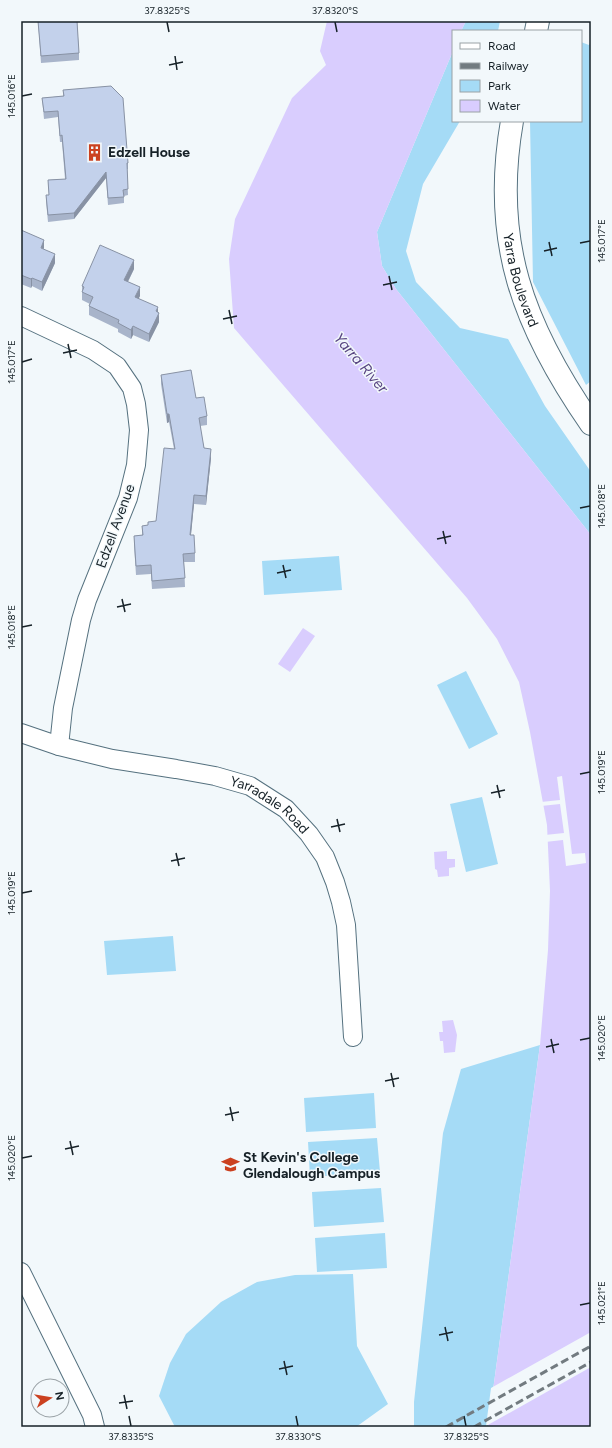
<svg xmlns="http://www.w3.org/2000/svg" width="612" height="1448" viewBox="0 0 612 1448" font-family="Figtree,sans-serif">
<rect width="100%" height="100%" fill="#f2f8fb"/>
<path fill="#a5dbf6" d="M466,21H500L498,31H461Z
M591,41V381L586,385L533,282L530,121H581V42L589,45Z
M453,51V121H460L423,184L406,251L416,282L460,328L508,339L545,406L591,472V535L396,289L382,266L377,232Z
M339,556L342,590L264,595L262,561Z
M466,671L498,734L469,749L437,685Z
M482,797L498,864L466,872L450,804Z
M173,936L176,971L107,975L104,941Z
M540,1045L488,1427H414V1402L443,1133L461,1069Z
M374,1093L376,1128L306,1132L304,1098Z
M377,1138L380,1172L310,1177L308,1142Z
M381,1188L384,1222L314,1227L312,1192Z
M385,1233L387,1268L317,1272L315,1238Z
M353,1274L357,1346L388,1404L356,1427H175L159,1396L170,1363L186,1334L221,1302L257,1282L295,1275Z"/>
<path fill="#d9cdfe" d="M327,21H466L461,31H453V51L377,232L382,266L396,289L591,535V1427H488L540,1045L548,950L550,891L547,825L530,732L519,682L497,639L467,598L234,328L229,259L235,219L292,98L326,65L320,51Z
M303,628L315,636L290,672L278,664Z
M447,851V859H455V867L449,868V876L438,877L437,870L435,869L434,852Z
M453,1020L457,1035L455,1052L444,1053L443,1041H440L439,1032H443L442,1021Z"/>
<path fill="#f2f8fb" d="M562,776L572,854L585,853L586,863L566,866L563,840L545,842V835L564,833L560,804L541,806V802L560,800L557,777Z
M591,1332V1367L486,1426L491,1388Z"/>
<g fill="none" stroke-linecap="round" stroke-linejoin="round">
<defs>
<g id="minor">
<path d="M21,316L93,350L117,366L132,388L136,404L139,430L136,465L128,498L87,600L81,620L63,708L59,746"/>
<path id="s1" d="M21,733L59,746L112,759L176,769L215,776L250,786L286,809L309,834L325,857L335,882L341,902L346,925L353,1037"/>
<path d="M21,1272L92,1415L95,1427"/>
</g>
<g id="tertiary">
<path d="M536,31L538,21"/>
<path id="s2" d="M512,121C491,241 523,326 591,424"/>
</g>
</defs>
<use href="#minor" stroke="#55717f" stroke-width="20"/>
<use href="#tertiary" stroke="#55717f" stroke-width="24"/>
<use href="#minor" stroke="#fff" stroke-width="18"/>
<use href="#tertiary" stroke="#fff" stroke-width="22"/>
<path stroke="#727b80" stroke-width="3" stroke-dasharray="8 4" stroke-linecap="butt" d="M446,1427L591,1346
M474,1427L591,1362"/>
</g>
<path fill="#a8b4ca" d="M38,21H77L79,53V60L41,63Z
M63,90L128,163V169H127L128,195L124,196V203L108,205L106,178L74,219L48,222L46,201V195H49L48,180L65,179L62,142H60L58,117L44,119L42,98L63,96Z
M21,230L55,263L42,291L32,286L31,288L21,284Z
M134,269L128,282L140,296L138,298L158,312L159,322L149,342L133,335L131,339L118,332V329L89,315V306L90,304L82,300V286Z
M161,375L196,398L207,416V425L200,426L204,448L211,458L206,505L194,504L191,535L195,553V562H184L185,587L152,589L151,574L136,575L134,545V536L142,535V526L148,525L156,521L174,449L169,422L167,423L161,384Z"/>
<path fill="#8892a4" d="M106,172V178L74,219V213Z
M44,240V249L41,248Z
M55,254V263L42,291V282Z
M134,260V269L124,289V280Z
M32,278V286L31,288V279Z
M140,287V296L135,306V297Z
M158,307V316L159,313V322L149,342V334L156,311Z
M133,326V335L131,339V330Z
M167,414H169V422L167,423Z
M211,449V458L206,505V496Z
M194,495V504L190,544V535Z"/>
<path fill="#c3d1eb" stroke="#8892a4" d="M38,21H77L79,53L41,56Z
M111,86L123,98L128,163H127L128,189L123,190L124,197L108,198L106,172L74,213L48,215L46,195H49L48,180L66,179L62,135L60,136L58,111L44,112L42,98L64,96L63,90Z
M21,230L44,240L41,248L55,254L42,282L32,278L31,279L21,275Z
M100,245L134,260L124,280L140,287L135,297L158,307L156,311L159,313L149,334L133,326L131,330L118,323L119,320L89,306L93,297L82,292L84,287L82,286Z
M191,370L196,398L204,397L207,416L199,418L204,448L211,449L206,496L194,495L190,535H194L195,553L183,554L185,578L152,581L151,565L136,566L134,536L143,535L142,526L148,525V522L156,521L164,448L175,449L169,414H167L161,375Z"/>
<path fill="none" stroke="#162127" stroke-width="1.5" d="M167,22L169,32M335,22L337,32M175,56L177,70M169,65L183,62M22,96L32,94M549,242L552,256M580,243L590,241M544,251L557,248M389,276L392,290M383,285L397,282M229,310L232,324M223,319L237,316M68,344L71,358M63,353L77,350M22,362L32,359M580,508L590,506M443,531L446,544M437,539L451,536M283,565L286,578M277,573L291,570M122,599L125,612M117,607L131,604M22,627L32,625M580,774L590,772M497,785L500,798M491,793L505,790M337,819L340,832M331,827L345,824M176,853L179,866M171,861L185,858M22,893L32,891M551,1039L554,1053M580,1040L590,1038M546,1047L559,1044M391,1073L394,1087M385,1081L399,1078M230,1107L233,1121M225,1115L239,1112M70,1141L73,1155M65,1149L79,1146M22,1158L32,1156M580,1305L590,1303M445,1327L448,1341M439,1335L453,1332M284,1361L287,1375M279,1369L293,1366M124,1395L127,1409M119,1403L133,1401M129,1416L131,1426M296,1416L298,1426M464,1416L466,1426"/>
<defs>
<symbol id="building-bare" viewBox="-9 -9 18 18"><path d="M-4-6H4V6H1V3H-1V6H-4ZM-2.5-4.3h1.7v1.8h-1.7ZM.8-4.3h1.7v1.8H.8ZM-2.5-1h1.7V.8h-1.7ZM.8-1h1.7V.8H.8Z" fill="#cb4120" stroke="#f2f8fb" stroke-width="2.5" paint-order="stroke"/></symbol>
<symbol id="school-bare" viewBox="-9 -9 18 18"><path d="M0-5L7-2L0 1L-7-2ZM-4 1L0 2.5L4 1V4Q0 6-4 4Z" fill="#cb4120" stroke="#f2f8fb" stroke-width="2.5" paint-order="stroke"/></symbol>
</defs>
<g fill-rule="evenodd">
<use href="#building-bare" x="82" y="140" width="25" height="25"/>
<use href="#school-bare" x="218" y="1152" width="25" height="25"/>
</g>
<g text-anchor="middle" stroke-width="3" stroke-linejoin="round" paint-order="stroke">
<g font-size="14" font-weight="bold" fill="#162127" stroke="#f2f8fb" text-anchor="start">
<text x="108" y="157">Edzell House</text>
<text x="243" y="1162">St Kevin's College<tspan x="243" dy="16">Glendalough Campus</tspan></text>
</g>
<g font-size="14" fill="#162127" stroke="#f2f8fb">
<text dy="5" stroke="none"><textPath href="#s2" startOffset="161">Yarra Boulevard</textPath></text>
<text transform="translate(115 526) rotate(-70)" y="5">Edzell Avenue</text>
<text dy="5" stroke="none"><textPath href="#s1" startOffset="262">Yarradale Road</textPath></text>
</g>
<g font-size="15" font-style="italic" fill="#594683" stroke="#f2f8fb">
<text transform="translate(361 363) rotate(49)" y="5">Yarra River</text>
</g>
</g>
<rect width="612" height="1448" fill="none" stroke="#f2f8fb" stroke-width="44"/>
<rect x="452" y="30" width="130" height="92" fill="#f2f8fb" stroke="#9aa2a6"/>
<rect x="460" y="43" width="20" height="6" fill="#ffffff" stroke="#9aa2a6"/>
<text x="488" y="50" font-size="12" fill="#162127">Road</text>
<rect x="460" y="63" width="20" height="6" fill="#727b80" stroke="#9aa2a6"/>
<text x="488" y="70" font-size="12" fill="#162127">Railway</text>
<rect x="460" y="80" width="20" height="12" fill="#a5dbf6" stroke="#9aa2a6"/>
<text x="488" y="90" font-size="12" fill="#162127">Park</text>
<rect x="460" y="100" width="20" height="12" fill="#d9cdfe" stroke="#9aa2a6"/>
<text x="488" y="110" font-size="12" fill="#162127">Water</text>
<g transform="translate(50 1398) rotate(78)"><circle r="19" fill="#f2f8fb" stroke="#9aa2a6"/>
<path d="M0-3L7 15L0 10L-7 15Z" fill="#cb4120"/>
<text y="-6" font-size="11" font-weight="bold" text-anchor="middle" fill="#162127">N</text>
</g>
<rect x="22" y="22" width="568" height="1404" fill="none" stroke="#162127" stroke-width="1.5"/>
<g font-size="10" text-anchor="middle" fill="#162127">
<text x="167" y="14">37.8325°S</text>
<text x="335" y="14">37.8320°S</text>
<text transform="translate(11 96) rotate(-90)" y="4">145.016°E</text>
<text transform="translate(601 241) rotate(-90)" y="4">145.017°E</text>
<text transform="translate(11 362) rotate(-90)" y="4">145.017°E</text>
<text transform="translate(601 506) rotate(-90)" y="4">145.018°E</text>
<text transform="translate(11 627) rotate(-90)" y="4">145.018°E</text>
<text transform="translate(601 772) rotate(-90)" y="4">145.019°E</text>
<text transform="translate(11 893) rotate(-90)" y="4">145.019°E</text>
<text transform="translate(601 1038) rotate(-90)" y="4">145.020°E</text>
<text transform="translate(11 1158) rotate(-90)" y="4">145.020°E</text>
<text transform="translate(601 1303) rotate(-90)" y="4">145.021°E</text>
<text x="131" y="1440">37.8335°S</text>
<text x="298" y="1440">37.8330°S</text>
<text x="466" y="1440">37.8325°S</text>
</g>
</svg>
